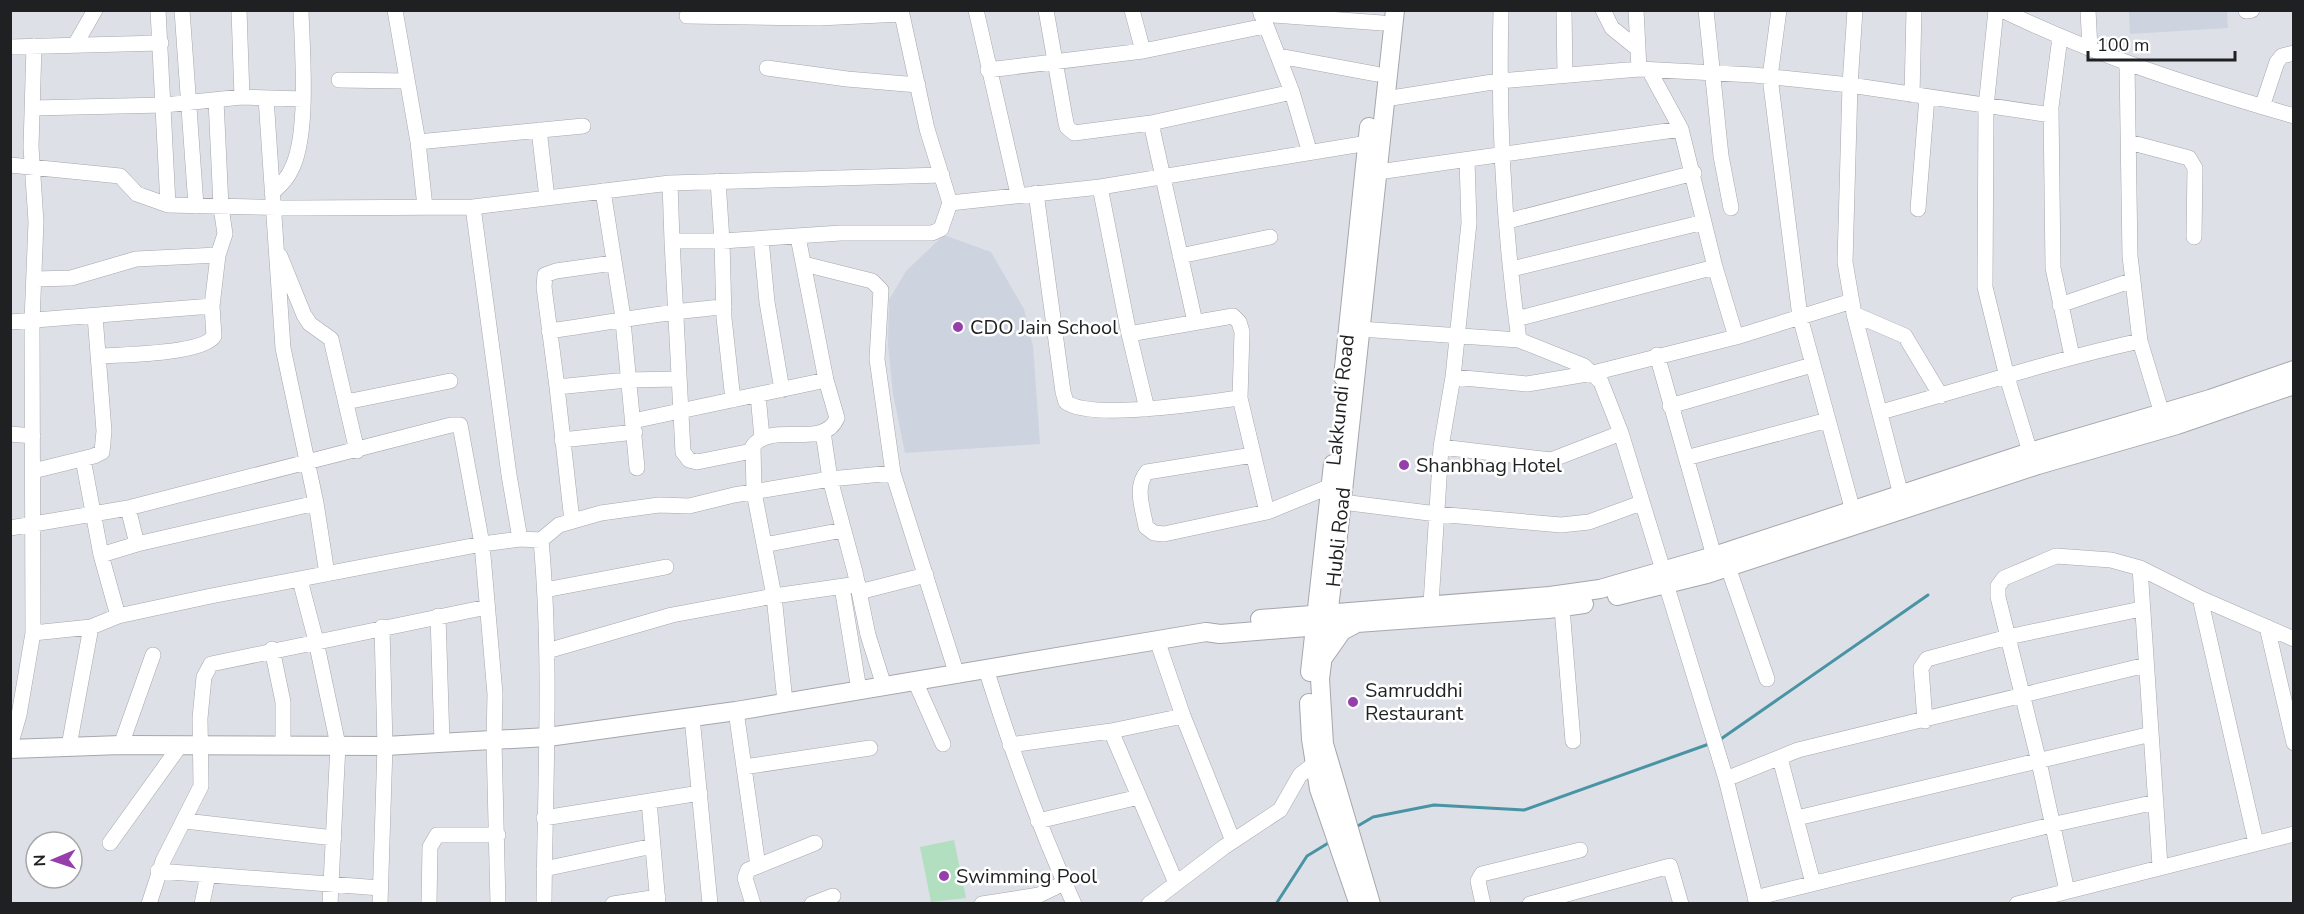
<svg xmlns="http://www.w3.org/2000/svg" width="2304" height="914" viewBox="0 0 2304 914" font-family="'Nunito Sans',sans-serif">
<rect width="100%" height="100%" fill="#dde0e6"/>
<path fill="#ced3e0" d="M2129,11H2227L2228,28L2130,34Z
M944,235L991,252L1024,309L1033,346L1040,444L905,453L893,394L888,345L889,300L906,271Z"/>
<path fill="#b2dfbf" d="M954,840L966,898L931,902L920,847Z"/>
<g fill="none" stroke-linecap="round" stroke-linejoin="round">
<path stroke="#4893a4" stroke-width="3" d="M1718,741L1928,595
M1356,827L1373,817L1434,805L1524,810L1709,744
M1276,904L1307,856L1330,842"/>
<defs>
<path id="minor" d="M158,10L168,205
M182,10L196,206
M239,10L242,97
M395,10L418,142L425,207
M976,10L1018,194
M1046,10L1065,118L1067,127L1074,133L1151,123L1292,92
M1132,10L1143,51
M1260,10L1292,92L1309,150
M1501,10C1498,120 1504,232 1519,340L1584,366L1601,382L1621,433L1663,570
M1564,10L1565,75
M1603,10L1612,28L1638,49
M1636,10L1639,69
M1706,10L1721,156L1731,208
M1779,10L1770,77L1800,317L1853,511
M1855,10L1850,85L1845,262L1854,314L1901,495
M1996,10L1986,107L1985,287L2007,377L2030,452
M2002,10C2099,57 2191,86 2294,116
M2088,10L2090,49
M2246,11L2252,10
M1261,14L1382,23
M687,16L819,18L902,14
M2060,37L2051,107L2053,268L2072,356
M75,45L95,10
M10,47L161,43
M1279,56L1376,74
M2127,64L2130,256L2140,341L2162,414
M767,68L847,79L918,85
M988,70L1143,51L1265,26
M1649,70L1681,129L1715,267L1736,337
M339,80L406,81
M1912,95L1914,10
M266,98L283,348L316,503L327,574
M1385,99L1499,81L1639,69L1754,75L1850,85L2051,115
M2262,107L2277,62L2282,56L2294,53
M33,108L164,105L242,97L303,99
M1151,123L1195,322
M539,130L547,198
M418,142L583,126
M2129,142L2189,158L2195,168L2194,237
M10,165L120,176L137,194L168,205L300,208L473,207L670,183L942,175
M1378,172L1681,129
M718,181L722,241H672L683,452L689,460L697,462L752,451
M670,183L672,241
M1100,187L1129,334L1147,409
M603,191L622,311L637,468
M272,193C278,187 286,181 290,172C310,138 302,50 301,10
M1036,193L1063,392L1066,402C1091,421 1206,402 1240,398L1267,512
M950,203L1100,187L1368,143
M473,207L509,475L520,539
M1918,209L1927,97
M1508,221L1694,173
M761,239L767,302L782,390
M280,256L304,315L310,324L331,339L357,451
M1180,256L1270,237
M613,263L556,271L545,275L544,287L557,387L627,380L678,379
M804,264L872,281L881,290L877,359L893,473L957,675
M1512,269L1704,222
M36,279L71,278L136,259L218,255
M2060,305L2133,280
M1854,314L1905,336L1941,396
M1516,319L1715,267
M10,322L212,306
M1360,329L1519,340
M549,331C608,323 665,311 724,307
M1129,334L1233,316L1239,322L1242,332L1240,398
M1657,355L1714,556
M98,356C120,355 203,354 214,336L212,306L218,255L225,234L221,207L216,100
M1453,377L1527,384L1593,373L1736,337L1852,301
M557,387L572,521
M758,395L762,438
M733,400L724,318L722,241L841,233H932L941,229L950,203L927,129L901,10
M346,402L450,381
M1670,406L1812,365
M1881,412C1968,388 2053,360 2140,341
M633,421L826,380
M823,432L830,479L893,473
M10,434L33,436
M562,440L635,432
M1441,447L1551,460L1621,433
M1253,455L1147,472C1134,487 1143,509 1146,527L1154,533L1164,534L1267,512L1331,486
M1686,458L1828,420
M83,459L101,555L118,616
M33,471L94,456L102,452L104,431L95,316
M1342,502L1437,514L1561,525L1589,522L1641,503
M128,508L137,544
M10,528L128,508L451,425H460L482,544L495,694L494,741L498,904
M764,545L843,530
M101,555L137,544L316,503
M1728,567L1767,679
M2140,568L2160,866
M300,580L316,641L338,745L330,904
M1666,584L1726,779L1757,904
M842,587L859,690
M545,590L666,567
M859,592L926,575
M2200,598L2256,843
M1431,604L1441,447L1453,377L1469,223L1467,160
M1562,608L1573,741
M438,616L442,742
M2267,627L2294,743
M33,633L91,627L118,616L211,596L482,544L520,539L541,540
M1157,640L1183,716L1233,841
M272,649L283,702V745
M547,651L672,615L774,596L754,492L753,446C771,421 824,450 837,418L826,380L798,237
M986,669C1011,749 1039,827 1074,904
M915,681L943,744
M785,702L774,596L858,584
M736,711L758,866
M692,717L710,904
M1925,721L1921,668L1927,659L2008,637L2141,609
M1111,731L1176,883
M121,745L153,655
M1010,745L1111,731L1183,716
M10,746L19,715L33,633L32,322L36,222L31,147L34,46
M69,746L91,627
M1780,758L1813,883
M744,767L870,748
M1726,779L1798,750L2146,665
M649,801L658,904
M544,818L700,793
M1797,818L2143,736
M185,821L334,838
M1038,821L1139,797
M110,843L179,747
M544,869L653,846
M158,871L380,888
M2067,891L2039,762L1998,597V586L2004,578L2056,556L2111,560L2140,568L2200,598L2294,639
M1755,898L2051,825L2156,802
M149,904L163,861L201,786L200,718L204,677L211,664L487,607
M202,904L208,875
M380,904L385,746L382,627
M429,904L430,847L437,835H498
M544,904C545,782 552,661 541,540L559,525L601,513L659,505L689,506L734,495L830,479L855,572L868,635L884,686
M613,904L658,897
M753,904L745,878L748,870L815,843
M812,904L833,896
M982,904L1039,895L1064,883
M1149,904L1224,847L1280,810L1300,775L1314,764
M1483,904L1478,881L1482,874L1580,850
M1530,904L1670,866L1681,904
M2017,904L2294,834"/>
<path id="major" d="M1343,377L1369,127
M1617,596L1707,574L2038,465L2177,425L2294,385
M1260,619L1550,596L1600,589L1714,556L2030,452L2210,399L2294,370
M1323,658L1342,631L1357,623L1548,609L1584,604
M1310,672L1333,464
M1309,703L1311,739L1319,789L1357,899
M10,749L121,745L385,746L548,737L736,711L1206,632L1220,634L1357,623
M1371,904L1324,744L1320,679L1339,528L1395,10"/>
</defs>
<use href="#minor" stroke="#a5a7ad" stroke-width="16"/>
<use href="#major" stroke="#a5a7ad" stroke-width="20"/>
<use href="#minor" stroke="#fff" stroke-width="15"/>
<use href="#major" stroke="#fff" stroke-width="18"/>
</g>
<g fill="#963fac" stroke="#fff" stroke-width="2">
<circle cx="958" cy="327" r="6"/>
<circle cx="1404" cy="465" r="6"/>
<circle cx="1353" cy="702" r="6"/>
<circle cx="944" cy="876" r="6"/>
</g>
<g text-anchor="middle" stroke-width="5" stroke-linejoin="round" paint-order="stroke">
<g font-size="20" fill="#1f2022" stroke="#fff" text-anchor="start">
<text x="970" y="334">CDO Jain School</text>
<text x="1416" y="472">Shanbhag Hotel</text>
<text x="1365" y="697">Samruddhi<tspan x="1365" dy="23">Restaurant</tspan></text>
<text x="956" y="883">Swimming Pool</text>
</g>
<g font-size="20" fill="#1f2022" stroke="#fff">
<text transform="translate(1340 400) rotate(-84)" y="7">Lakkundi Road</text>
<text transform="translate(1338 537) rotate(-84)" y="7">Hubli Road</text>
</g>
</g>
<rect width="2304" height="914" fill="none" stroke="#1f2022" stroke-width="24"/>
<g transform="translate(54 860) rotate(268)"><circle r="28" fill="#ffffff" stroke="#a5a6a7" stroke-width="1.5"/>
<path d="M0-4.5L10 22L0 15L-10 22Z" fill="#963fac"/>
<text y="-9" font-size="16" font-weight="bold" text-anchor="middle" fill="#1f2022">N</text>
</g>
<path d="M2088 51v9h147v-9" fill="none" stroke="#1f2022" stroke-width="3"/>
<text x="2097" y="51" font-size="18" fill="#1f2022" stroke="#ffffff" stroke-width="4.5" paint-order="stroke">100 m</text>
</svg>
